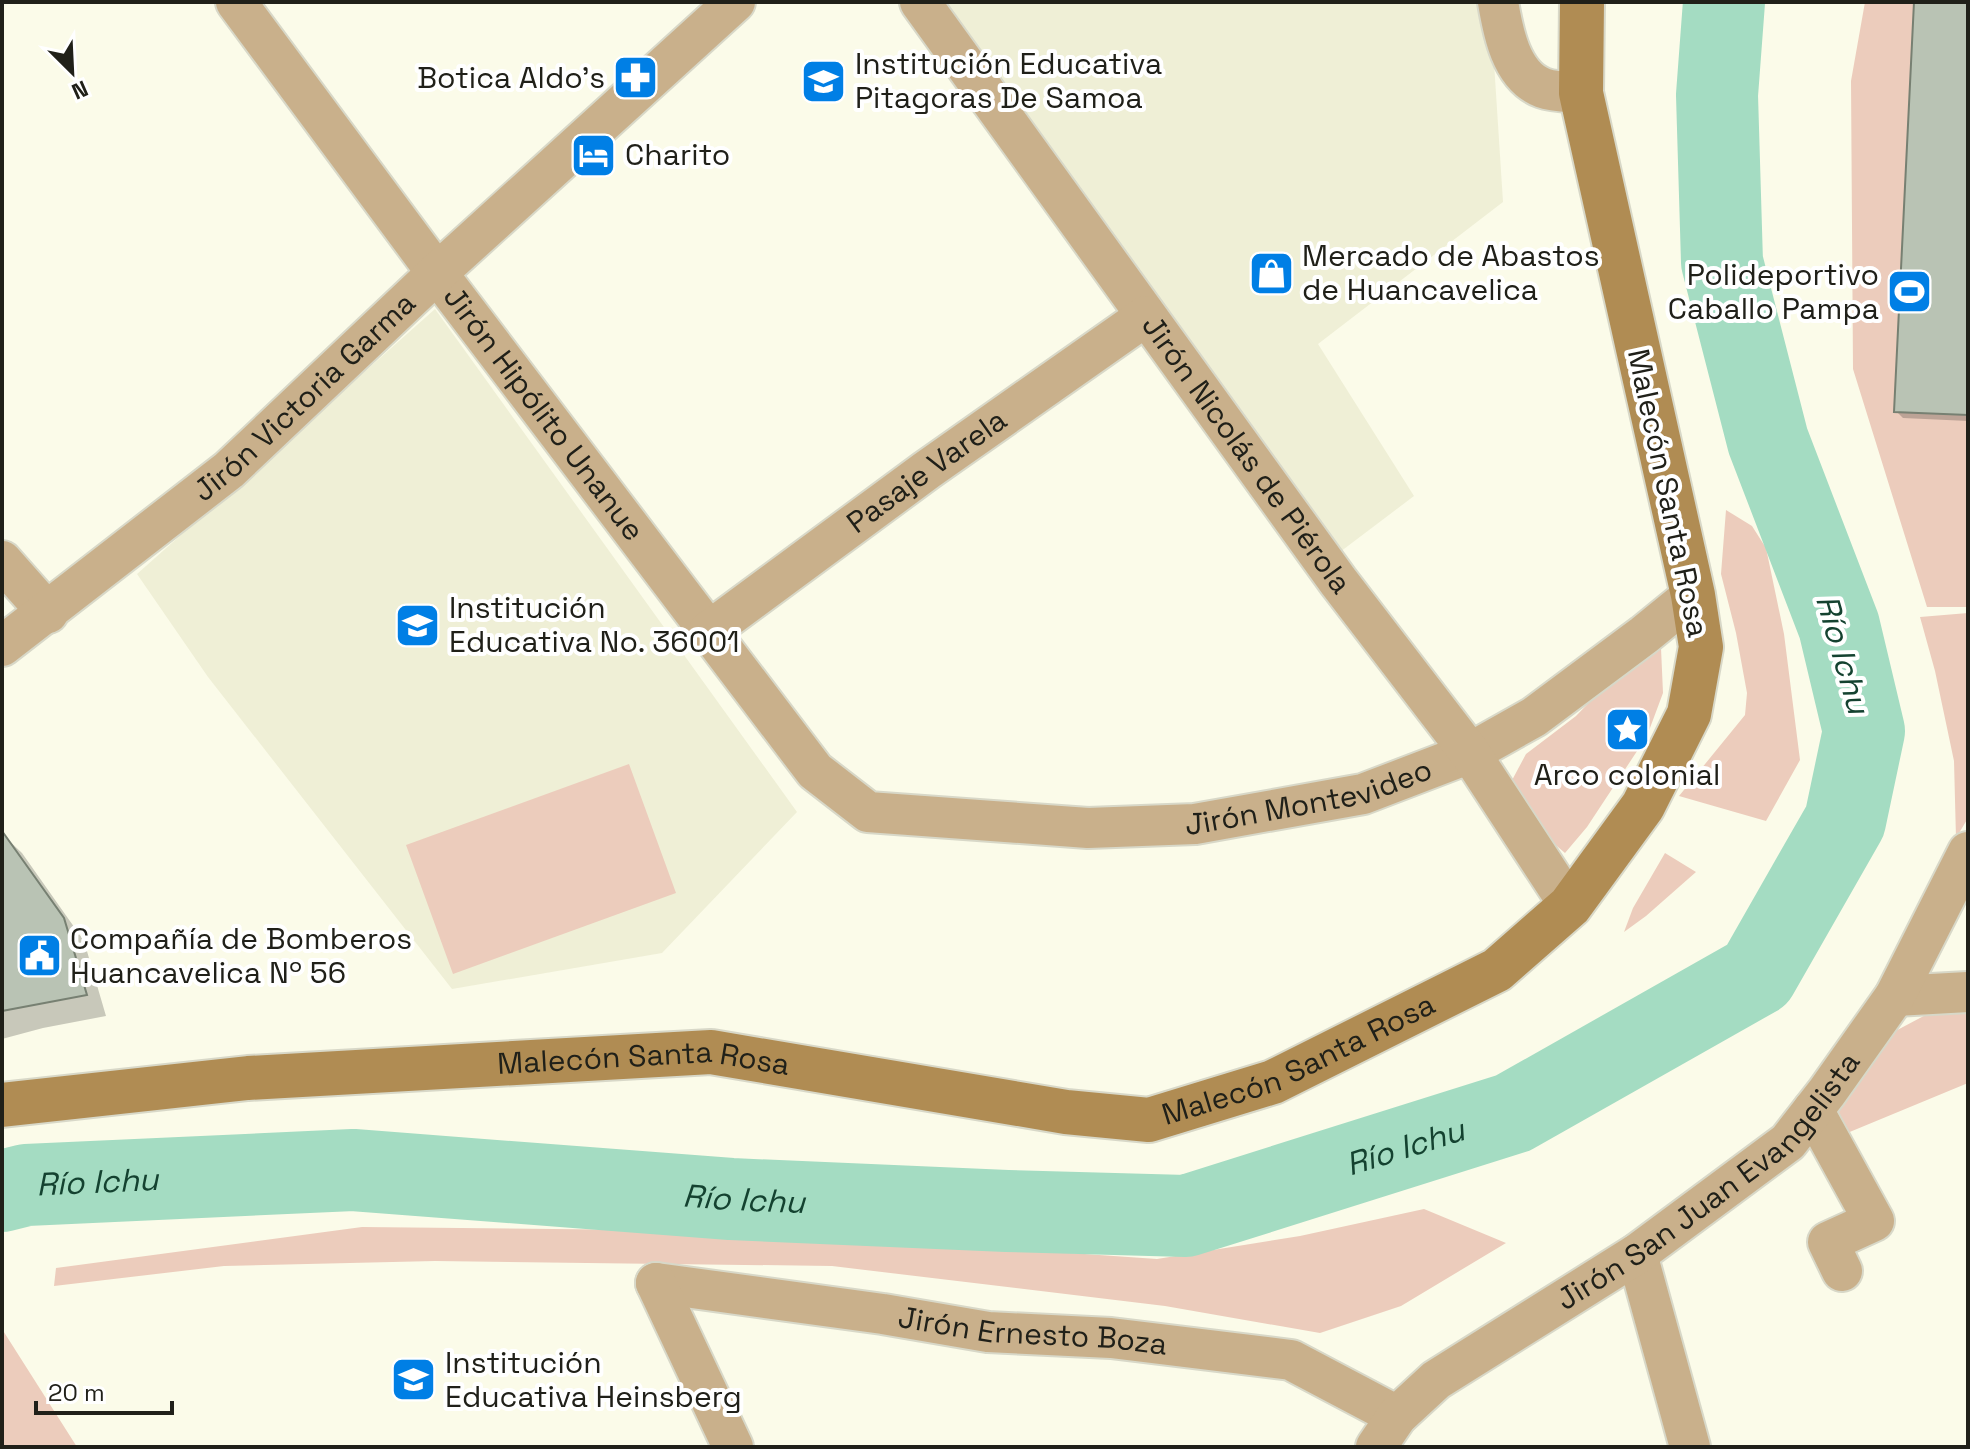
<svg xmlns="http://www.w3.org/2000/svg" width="1970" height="1449" viewBox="0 0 1970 1449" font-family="'Space Grotesk',sans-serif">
<rect width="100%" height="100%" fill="#fbfbe9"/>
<path fill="#efefd6" d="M937,2H1483L1493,47L1503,202L1318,344L1414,496L1336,555Z
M435,309L797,812L662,953L452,989L208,677L137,574Z"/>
<path fill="#ecccbc" d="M1865,2H1968V607H1927L1853,369L1851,81Z
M1726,510L1752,526L1766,548L1784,634L1800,760L1766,821L1679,796L1745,715L1747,693L1736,633L1721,574Z
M1968,613V818L1956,838L1954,761L1935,671L1920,617Z
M1661,648L1663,693L1647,736L1587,827L1565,853L1545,836L1510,784L1526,754L1576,716L1602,689L1641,658Z
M629,764L676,893L453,974L406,845Z
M1665,853L1696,872L1646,916L1624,932L1633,908Z
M1935,1010H1968V1083L1840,1136L1834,1107L1886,1036Z
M1424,1209L1506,1243L1401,1306L1320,1333L1165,1306L832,1266L435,1261L224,1266L54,1286L56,1268L362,1227L645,1230L851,1238L1157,1259L1300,1236Z
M2,1329L77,1447H2Z"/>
<path fill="#0003" d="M1916,2H1968V421L1903,418L1896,411Z
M2,834L22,853L84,941L106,1016L43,1028L2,1039Z"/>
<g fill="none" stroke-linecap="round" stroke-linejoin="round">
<path stroke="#a4dcc2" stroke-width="82" id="s1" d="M2,1191L26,1185L353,1170L731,1199L1007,1211L1186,1216L1513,1113L1757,975L1845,821L1864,731L1839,626L1768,441L1722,262L1717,95L1724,2"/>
</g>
<path fill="#b9c3b4" stroke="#778072" stroke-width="2" d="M1914,2H1968V415L1894,412Z
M2,831L64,918L87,995L2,1011Z"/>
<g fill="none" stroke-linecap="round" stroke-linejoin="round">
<defs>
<g id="street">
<path id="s2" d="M236,2L437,273L815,771L868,812L1088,828L1195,824L1363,794L1470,753L1534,717L1644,635L1693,595"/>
<path id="s3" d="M920,2L1338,581L1470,753L1570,906"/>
<path d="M1498,2C1503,32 1511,76 1543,88C1554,92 1570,92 1581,93"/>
<path d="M2,561L48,613"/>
<path id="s4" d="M709,631L927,470L1146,316"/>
<path id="s5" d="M2,646L229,470L437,273L735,2"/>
<path d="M1895,996L1968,992"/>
<path d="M1813,1110L1874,1221L1828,1242L1842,1271"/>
<path d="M1637,1254L1690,1447"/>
<path id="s6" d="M656,1283L883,1314L988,1332L1111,1338L1291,1360L1397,1416"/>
<path d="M656,1283L733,1447"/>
<path id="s7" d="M1376,1447L1397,1416L1436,1380L1637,1254L1788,1142L1827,1092L1895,996L1968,852"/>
</g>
<g id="secondary">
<path id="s8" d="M2,1105L248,1078L711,1052L1066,1112L1149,1120L1273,1082L1497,970L1570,906L1643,806L1689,714L1701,647L1693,595L1581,93L1582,2"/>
</g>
</defs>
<use href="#street" stroke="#d8d8c8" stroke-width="44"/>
<use href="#secondary" stroke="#d8d8c8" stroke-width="48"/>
<use href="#street" stroke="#c9b08b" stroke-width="40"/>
<use href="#secondary" stroke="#b08c53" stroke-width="44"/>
</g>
<defs>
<symbol id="pharmacy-square" viewBox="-11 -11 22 22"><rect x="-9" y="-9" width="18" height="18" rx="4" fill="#007fe5" stroke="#fff"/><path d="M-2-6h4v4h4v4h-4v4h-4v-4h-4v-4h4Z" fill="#fff"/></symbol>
<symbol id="school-square" viewBox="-11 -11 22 22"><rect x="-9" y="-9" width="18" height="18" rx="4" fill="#007fe5" stroke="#fff"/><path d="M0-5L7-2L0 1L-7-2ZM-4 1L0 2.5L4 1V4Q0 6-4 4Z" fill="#fff"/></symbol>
<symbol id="hotel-square" viewBox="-11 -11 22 22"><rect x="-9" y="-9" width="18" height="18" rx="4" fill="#007fe5" stroke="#fff"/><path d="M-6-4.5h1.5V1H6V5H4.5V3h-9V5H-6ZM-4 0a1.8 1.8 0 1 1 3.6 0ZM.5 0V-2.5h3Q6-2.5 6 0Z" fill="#fff"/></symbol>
<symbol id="shop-square" viewBox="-11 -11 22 22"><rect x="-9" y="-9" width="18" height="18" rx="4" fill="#007fe5" stroke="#fff"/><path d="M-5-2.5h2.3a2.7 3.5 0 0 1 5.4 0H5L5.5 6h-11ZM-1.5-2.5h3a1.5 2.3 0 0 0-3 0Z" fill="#fff"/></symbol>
<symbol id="stadium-square" viewBox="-11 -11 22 22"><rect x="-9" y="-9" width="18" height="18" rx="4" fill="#007fe5" stroke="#fff"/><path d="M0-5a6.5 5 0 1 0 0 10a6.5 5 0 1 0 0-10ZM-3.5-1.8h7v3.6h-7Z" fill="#fff"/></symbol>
<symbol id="sight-square" viewBox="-11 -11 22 22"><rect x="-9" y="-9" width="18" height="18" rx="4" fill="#007fe5" stroke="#fff"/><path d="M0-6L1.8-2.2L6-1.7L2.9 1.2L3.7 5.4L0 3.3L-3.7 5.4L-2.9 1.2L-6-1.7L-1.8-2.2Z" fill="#fff"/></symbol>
<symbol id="civic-square" viewBox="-11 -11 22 22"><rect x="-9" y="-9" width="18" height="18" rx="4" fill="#007fe5" stroke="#fff"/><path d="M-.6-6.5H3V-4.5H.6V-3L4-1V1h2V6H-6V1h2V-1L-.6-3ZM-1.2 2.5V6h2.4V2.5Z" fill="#fff"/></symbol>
</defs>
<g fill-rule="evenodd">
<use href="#pharmacy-square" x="610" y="52" width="51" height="51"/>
<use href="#school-square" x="798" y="56" width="51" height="51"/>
<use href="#hotel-square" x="568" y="130" width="51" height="51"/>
<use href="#shop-square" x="1246" y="248" width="51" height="51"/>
<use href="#stadium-square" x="1884" y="266" width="51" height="51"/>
<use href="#school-square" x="392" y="600" width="51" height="51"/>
<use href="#sight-square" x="1602" y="704" width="51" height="51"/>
<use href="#civic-square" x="14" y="930" width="51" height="51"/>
<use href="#school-square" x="388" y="1354" width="51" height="51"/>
</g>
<g text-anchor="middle" stroke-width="8" stroke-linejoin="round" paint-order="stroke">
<g font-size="30" fill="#202019" stroke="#fff" text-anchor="start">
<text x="855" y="74">Institución Educativa<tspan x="855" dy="34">Pitagoras De Samoa</tspan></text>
<text x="605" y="88" text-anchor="end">Botica Aldo's</text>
<text x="625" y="165">Charito</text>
<text x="1302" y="266">Mercado de Abastos<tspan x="1302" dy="34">de Huancavelica</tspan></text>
<text x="1879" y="285" text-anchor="end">Polideportivo<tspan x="1879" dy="34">Caballo Pampa</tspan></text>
<text x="449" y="618">Institución<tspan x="449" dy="34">Educativa No. 36001</tspan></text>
<text x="1627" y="785" text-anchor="middle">Arco colonial</text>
<text x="70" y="949">Compañía de Bomberos<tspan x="70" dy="34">Huancavelica Nº 56</tspan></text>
<text x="445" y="1373">Institución<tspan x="445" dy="34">Educativa Heinsberg</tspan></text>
</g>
<g font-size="30" fill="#202019" stroke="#fff">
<text dy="10" stroke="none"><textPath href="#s5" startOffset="392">Jirón Victoria Garma</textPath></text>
<text dy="10" stroke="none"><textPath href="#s2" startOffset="514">Jirón Hipólito Unanue</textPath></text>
<text dy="10" stroke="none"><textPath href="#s3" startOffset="558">Jirón Nicolás de Piérola</textPath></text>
<text dy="10" stroke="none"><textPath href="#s4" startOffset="270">Pasaje Varela</textPath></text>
<text transform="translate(1668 493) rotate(78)" y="10">Malecón Santa Rosa</text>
<text dy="10" stroke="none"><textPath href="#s2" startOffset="1474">Jirón Montevideo</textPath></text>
<text dy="10" stroke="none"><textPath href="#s8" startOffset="1316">Malecón Santa Rosa</textPath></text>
<text dy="10" stroke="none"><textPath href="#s8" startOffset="644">Malecón Santa Rosa</textPath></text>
<text dy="10" stroke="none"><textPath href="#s7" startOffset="430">Jirón San Juan Evangelista</textPath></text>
<text dy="10" stroke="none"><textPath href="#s6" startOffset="380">Jirón Ernesto Boza</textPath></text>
</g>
<g font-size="32" font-style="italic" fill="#144230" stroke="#fff">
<text transform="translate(1843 654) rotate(74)" y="11">Río Ichu</text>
<text dy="11" stroke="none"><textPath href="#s1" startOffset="1416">Río Ichu</textPath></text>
<text dy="11" stroke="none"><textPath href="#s1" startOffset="96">Río Ichu</textPath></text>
<text dy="11" stroke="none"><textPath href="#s1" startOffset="744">Río Ichu</textPath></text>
</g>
</g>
<rect width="1970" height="1449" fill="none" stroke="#202019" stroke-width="8"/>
<g transform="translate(72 72) rotate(156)" stroke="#ffffff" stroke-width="6" paint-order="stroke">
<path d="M0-6L14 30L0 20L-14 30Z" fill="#202019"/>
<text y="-12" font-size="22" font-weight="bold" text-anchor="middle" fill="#202019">N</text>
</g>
<path d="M36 1401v12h136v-12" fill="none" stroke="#202019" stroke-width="4"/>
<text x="48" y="1401" font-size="24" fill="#202019" stroke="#ffffff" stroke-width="6" paint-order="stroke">20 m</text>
</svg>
